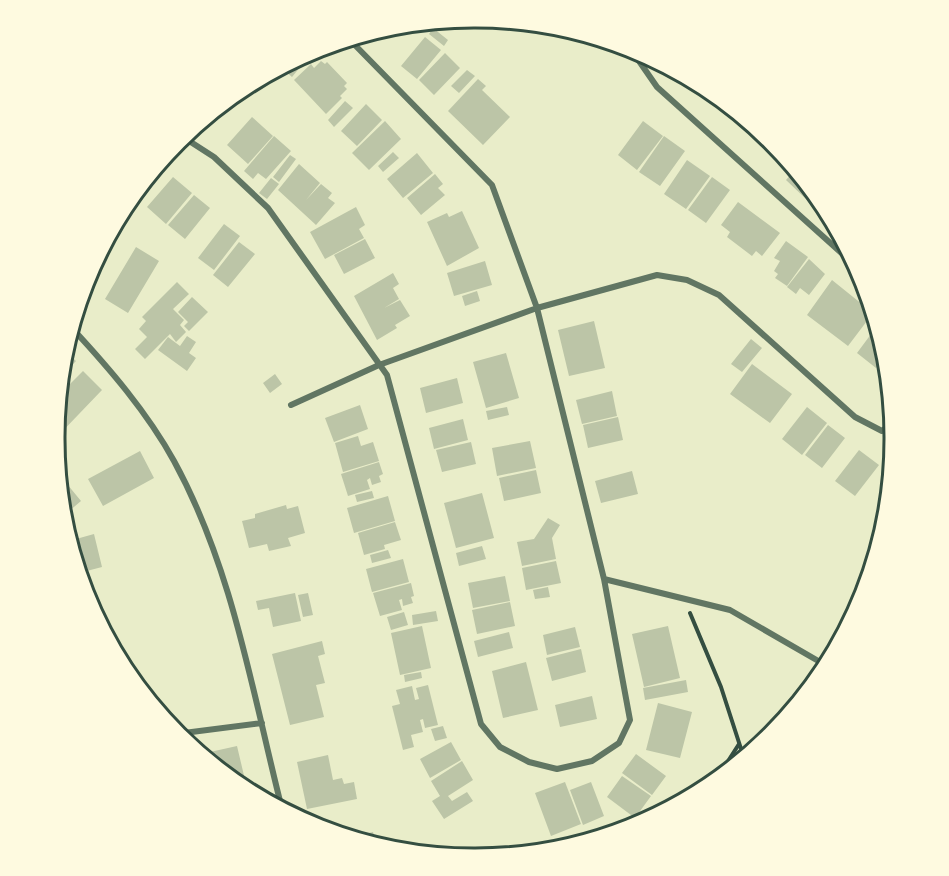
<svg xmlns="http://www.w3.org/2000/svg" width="949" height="876" viewBox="0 0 949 876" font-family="'Golos Text',sans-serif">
<rect width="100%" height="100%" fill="#e9edc9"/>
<path fill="#bcc5a7" d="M433,28L448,40L444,46L429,34Z
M425,37L441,50L417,79L401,66Z
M445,53L460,68L434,95L419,80Z
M300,57L305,61L292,77L283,69Z
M321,61L325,64L327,62L347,83L344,86L347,89L340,96L342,98L326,114L294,80L311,64L314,68Z
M467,70L475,76L459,93L451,86Z
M478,79L486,86L482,90L510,117L483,145L448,111Z
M345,101L353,108L334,127L328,120Z
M366,104L382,120L357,146L341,131Z
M252,117L273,136L248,164L227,145Z
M385,121L401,139L369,170L352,153Z
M643,121L663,136L637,170L618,155Z
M274,136L291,151L266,179L258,173L253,179L244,171Z
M664,136L685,151L660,186L639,172Z
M393,152L399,158L383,172L378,166Z
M417,153L433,173L403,198L387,179Z
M290,155L296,159L279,182L273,177Z
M687,160L710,176L686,209L664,194Z
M299,164L320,183L306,200L321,184L332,193L328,198L335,203L316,225L278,190Z
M795,170L824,205L829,214L826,218L786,180Z
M435,174L443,184L438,188L445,195L421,215L407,198Z
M173,177L192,193L166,224L147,207Z
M712,177L730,190L706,223L688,210Z
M271,178L279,184L267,199L259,193Z
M194,195L210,208L185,239L168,225Z
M738,202L780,233L762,256L756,251L752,256L727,237L730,232L721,225Z
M356,207L365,225L359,229L364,238L325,259L310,232Z
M462,211L479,248L447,266L427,222L447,213L449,217Z
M224,224L240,236L214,270L198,258Z
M365,239L375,258L344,274L334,255Z
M786,241L808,257L787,286L775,278L778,274L774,271L780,261L774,258Z
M239,242L255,254L228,287L213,275Z
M136,247L159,261L128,313L105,299Z
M809,259L825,274L809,295L800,288L796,294L787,287Z
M485,261L492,285L454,296L447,273Z
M393,273L399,284L393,288L399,299L384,308L400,300L410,316L395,325L397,328L377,340L354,296Z
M832,280L873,313L848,346L807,315Z
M177,282L189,294L173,309L184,320L180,325L186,332L176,342L170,334L145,359L135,349L147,337L139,329L146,321L142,317Z
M477,291L480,301L465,306L462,296Z
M192,297L208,312L189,331L184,326L188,322L178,312Z
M594,321L605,368L569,376L558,330Z
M877,326L886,355L876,368L857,353Z
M187,336L196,342L189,353L196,358L187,371L158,350L168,337L180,346Z
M751,339L762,348L742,372L731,364Z
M64,350L76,361L60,378L63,356Z
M506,353L519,398L486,408L473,362Z
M887,358L889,377L878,369Z
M752,364L792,394L770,423L730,394Z
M83,371L102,390L55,439L59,395Z
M275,374L282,384L270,393L263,383Z
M457,378L463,403L426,413L420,388Z
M612,391L617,416L582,424L576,400Z
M360,405L368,429L334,442L325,418Z
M507,407L509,415L488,420L486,411Z
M807,407L827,423L802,455L782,439Z
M618,417L623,440L588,448L583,425Z
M463,419L468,440L434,449L429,428Z
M828,425L845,438L822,468L805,455Z
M358,436L361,446L373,442L379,461L343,472L335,443Z
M530,441L536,468L497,476L492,448Z
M471,442L476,464L442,472L436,450Z
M859,450L879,465L855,496L835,481Z
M140,451L154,478L103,506L88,479Z
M379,462L383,474L379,476L381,482L372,485L370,478L367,480L370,489L348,496L341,474Z
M536,470L541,493L504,501L499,478Z
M632,471L638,494L601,503L595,481Z
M58,473L81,501L62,517L60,493Z
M372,491L374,498L357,502L355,495Z
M482,493L494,538L456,548L444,503Z
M388,496L395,521L354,533L347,508Z
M286,505L287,509L298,506L305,533L288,538L291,546L269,551L267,544L249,548L242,521L255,518V514Z
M548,518L560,525L552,538L556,559L522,566L517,542L534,539Z
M395,522L401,540L384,545L385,549L364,555L358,533Z
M94,534L102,567L79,573L69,541Z
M482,546L486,559L459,566L456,553Z
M388,550L391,558L372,563L370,555Z
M403,559L409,582L372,592L366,569Z
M556,561L561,583L526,590L522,568Z
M505,576L510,601L473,608L468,583Z
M411,583L414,596L411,597L413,603L403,606L402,599L399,600L402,610L380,616L373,593Z
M93,585L100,618L97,619L83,588Z
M548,587L550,597L535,599L533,590Z
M295,593L301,621L273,627L269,608L258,610L256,601Z
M308,593L313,615L303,617L298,595Z
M510,602L515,626L477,634L472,610Z
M436,611L438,621L413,625L412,615Z
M404,612L408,625L391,630L387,617Z
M422,626L431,668L400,675L391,633Z
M668,626L680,678L644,687L632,634Z
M575,627L580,647L547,655L543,635Z
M509,632L513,648L478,657L474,641Z
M322,641L325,654L318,656L325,683L316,685L324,717L290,725L272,654Z
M581,649L586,672L552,681L546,658Z
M526,662L538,710L503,718L492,671Z
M421,672L422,678L405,682L404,675Z
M686,680L688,692L645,700L643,688Z
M428,685L438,725L425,728L423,719L420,720L423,732L411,735L414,747L403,750L392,706L400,704L396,690L412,686L415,700L419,699L416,688Z
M592,696L597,719L560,727L555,705Z
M658,703L692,712L680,758L646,750Z
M443,726L447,738L435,741L431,729Z
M451,742L461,760L430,778L420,759Z
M237,746L246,784L239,786L201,754Z
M636,754L666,776L652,795L622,773Z
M328,755L333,780L342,778L344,784L354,782L357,799L307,809L297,762Z
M462,761L473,780L448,796L452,801L467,792L473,801L444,819L432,801L440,796L431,781Z
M622,776L651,796L635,818L607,797Z
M565,782L581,824L551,836L535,793Z
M591,782L604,816L583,825L570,790Z
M349,827L351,837L373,832L377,845L332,831Z"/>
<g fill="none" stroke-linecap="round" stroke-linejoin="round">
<path stroke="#344e41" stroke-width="4" d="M690,613L721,687L744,758
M716,780L739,744"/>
<path stroke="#617663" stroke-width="6" d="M630,48L657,87L857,267
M183,137L214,157L268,208L387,375L481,724L500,747L529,762L557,769L592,761L619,743L630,720L604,579L537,308L492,185L349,39
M71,327C109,368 147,412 174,461C233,569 252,691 282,809
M291,405L379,365L537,308L657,275L687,280L719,295L855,417L882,431L893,422
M604,579L730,610L827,666
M176,734L262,723"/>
</g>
<path d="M0 0H949V876H0ZM474 28H475A409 409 0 0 1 884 437V439A409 409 0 0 1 475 848H474A409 409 0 0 1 65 439V437A409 409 0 0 1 474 28Z" fill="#fefae0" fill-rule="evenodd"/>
<path fill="none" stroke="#344e41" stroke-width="3" d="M474 28H475A409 409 0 0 1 884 437V439A409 409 0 0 1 475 848H474A409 409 0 0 1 65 439V437A409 409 0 0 1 474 28Z"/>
</svg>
